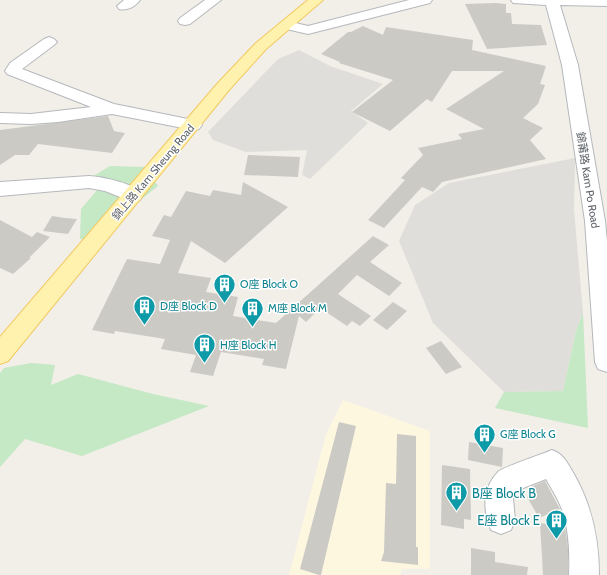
<svg xmlns="http://www.w3.org/2000/svg" width="607" height="575" viewBox="0 0 607 575" font-family="Cabin,'Noto Sans TC',sans-serif">
<rect width="100%" height="100%" fill="#f1efe8"/>
<path fill="#fef7e0" d="M343,400L430,431V569H402L400,575H289L326,434Z"/>
<path fill="#e0deda" d="M299,50L330,66L383,84L351,111L368,123L310,179L302,175L307,150L246,152L213,140L208,132L278,59Z
M575,158L574,210L583,313L576,331L563,391L504,392L433,323L399,241L415,205L449,183Z"/>
<path fill="#c5e8c5" d="M110,166L144,167L158,186L90,240L80,239L81,209L98,189L90,178Z
M583,313L588,428L495,408L504,392L563,391L576,331Z
M31,363L55,365L51,385L78,374L153,394L209,406L82,456L25,439L0,467V373L4,368Z"/>
<path fill="#cccac5" d="M496,3L506,4V13H511L512,24L541,25L547,45L487,49L465,4Z
M363,26L383,35L386,27L473,40L472,50L546,66L540,84L545,85L538,104L523,118L543,128L530,140L546,159L442,182L433,192L422,187L384,228L368,220L405,180L401,178L423,155L418,148L462,139L458,134L484,129L446,109L504,71H452L432,102L427,99L390,131L352,112L393,80L339,63L340,62L321,54L348,32H351Z
M108,116L114,131L125,133L112,153L38,144L29,155H15L0,165V130Z
M248,155L300,157L298,177L244,175Z
M243,182L288,207L225,263L191,241L178,273L211,278L206,292L238,297L233,316L276,323L373,236L389,245L370,262L402,283L389,296L357,275L338,294L371,316L360,326L352,321L347,326L320,308L306,322L299,316L286,369L262,365L264,359L221,352L213,376L190,372L196,355L161,349L165,339L115,331L114,334L92,330L127,259L160,264L170,240L152,236L164,215L171,217L186,191L210,196L213,190L241,195Z
M52,216L65,218L77,219L68,234L43,231Z
M0,220L32,237L37,232L50,237L29,258H31L13,274L0,268Z
M393,302L407,311L387,330L373,320Z
M441,341L462,367L446,374L426,348Z
M339,422L356,426L321,575H319L300,569Z
M397,434L416,436V547H418V565L381,561L384,552L386,483L396,484Z
M469,442L503,448L502,467L468,460Z
M442,465L470,469L471,520L464,519V529L441,525Z
M545,481L560,509L539,518L527,497L532,495L528,488Z
M540,523L565,527L568,549V575H543Z
M471,548L495,552V562L528,567L527,575H471Z"/>
<g fill="none" stroke-linecap="round" stroke-linejoin="round">
<defs>
<path id="minor" d="M124,0H140C135,7 127,11 119,9L117,6Z
M205,0H221L190,24L185,25L180,24L178,21L180,18Z
M409,0H432L430,3L308,34L282,28L280,25L282,22L287,21L308,26Z
M511,0H607V6L560,5L578,65L605,221L607,241V372L598,369L595,362L585,221L562,65L546,5L513,3Z
M49,37L54,39L57,42L54,45L22,69L114,104L193,120L199,121L202,125L199,129L193,130L112,114L58,122L31,124L0,123V113L31,114L91,107L7,74L5,71L10,63L44,39Z
M89,176C103,177 135,183 143,195L140,200L133,202L105,191L89,188L0,196V182Z
M552,450C565,455 567,463 574,474C592,506 599,539 599,575H569C570,552 569,528 561,507C557,497 551,488 546,479L518,490L513,498L515,520L511,530L501,534L491,530C483,511 482,488 498,472C503,467 543,454 552,450Z"/>
<path id="major" d="M308,0H323L266,49L229,90L8,361L0,364V337L217,84L256,43Z"/>
</defs>
<use href="#minor" stroke="#b5b8bc" stroke-width="2"/>
<use href="#major" stroke="#f2c960" stroke-width="2"/>
<use href="#minor" fill="#fff" fill-rule="evenodd"/>
<use href="#major" fill="#fff2af" fill-rule="evenodd"/>
</g>
<defs>
<symbol id="building-pin" viewBox="-11 -11 22 30"><path d="M0 17L-7.5 6A9.5 9.5 0 1 1 7.5 6Z" fill="#0f9aa8" stroke="#fff"/><path d="M-4-6H4V6H1V3H-1V6H-4ZM-2.5-4.3h1.7v1.8h-1.7ZM.8-4.3h1.7v1.8H.8ZM-2.5-1h1.7V.8h-1.7ZM.8-1h1.7V.8H.8Z" fill="#fff"/></symbol>
</defs>
<g fill-rule="evenodd">
<use href="#building-pin" x="212" y="272" width="25" height="34"/>
<use href="#building-pin" x="132" y="294" width="25" height="34"/>
<use href="#building-pin" x="240" y="296" width="25" height="34"/>
<use href="#building-pin" x="192" y="332" width="25" height="34"/>
<use href="#building-pin" x="472" y="422" width="25" height="34"/>
<use href="#building-pin" x="444" y="480" width="25" height="34"/>
<use href="#building-pin" x="544" y="508" width="25" height="34"/>
</g>
<g text-anchor="middle" stroke-width="3" stroke-linejoin="round" paint-order="stroke">
<g font-size="11" fill="#5f6368" stroke="#fff">
<text transform="translate(153 172) rotate(-50)" y="4">錦上路 Kam Sheung Road</text>
<text transform="translate(588 180) rotate(81)" y="4">錦莆路 Kam Po Road</text>
</g>
<g font-size="11" fill="#0d838f" stroke="#fff" text-anchor="start">
<text x="240" y="288">O座 Block O</text>
<text x="160" y="310">D座 Block D</text>
<text x="268" y="312">M座 Block M</text>
<text x="220" y="349">H座 Block H</text>
<text x="500" y="438">G座 Block G</text>
</g>
<g font-size="13" fill="#0d838f" stroke="#fff" text-anchor="start">
<text x="472" y="498">B座 Block B</text>
<text x="540" y="525" text-anchor="end">E座 Block E</text>
</g>
</g>
</svg>
